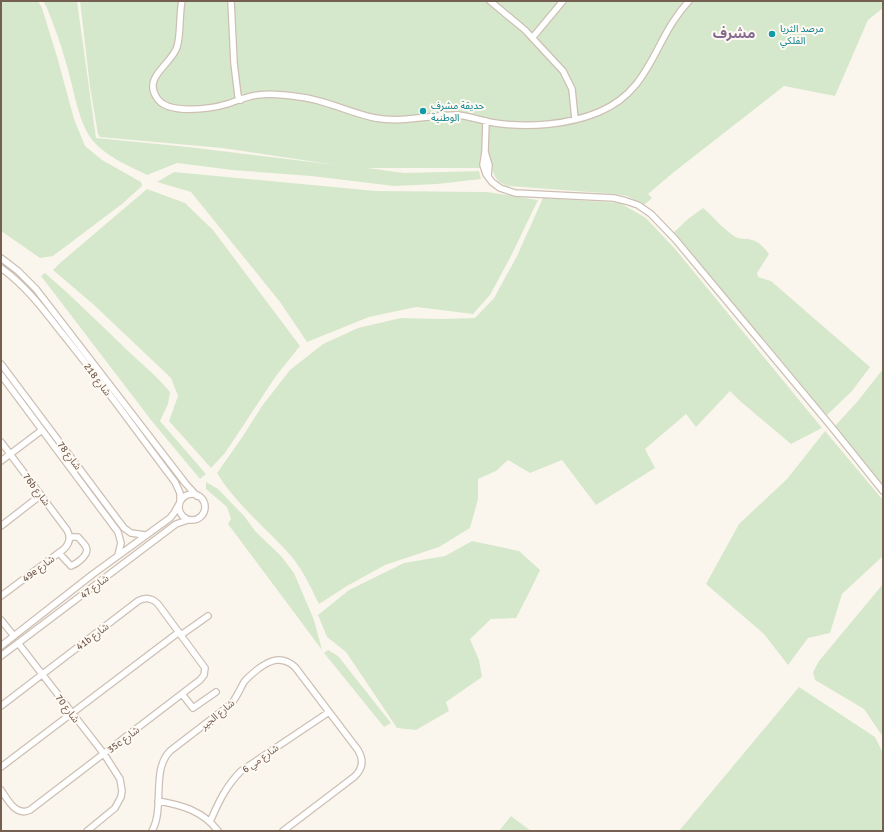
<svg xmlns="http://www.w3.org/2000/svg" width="884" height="832" viewBox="0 0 884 832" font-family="Signika,'Noto Sans Arabic',sans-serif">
<rect width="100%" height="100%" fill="#fbf6ed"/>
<path fill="#d6e8cc" d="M1,1H38L42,8L58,60L74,119L85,146L102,160L141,182L142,186L122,204L53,256L40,258L1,231Z
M43,1H77L96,138L188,147L336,165L222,148L100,137L98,134L90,87L80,1H883V8L868,20L835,96L784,86L674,172L648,194L652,198L644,205L627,196L615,194L509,186C499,184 494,178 492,168H367L404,173L479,171L481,179L437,184L394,186L311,176L232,170L177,163L147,175C129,166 107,157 93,141C77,121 74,87 66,63C61,44 54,26 47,8Z
M174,172L376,191L487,192L538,200L510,258L490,295L473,314L416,307L369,317L307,342L280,302L191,192L157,182Z
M147,189L185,203L213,230L300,346L276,376L225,453L211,468L169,421L178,396L171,378L94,305L53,270L60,263Z
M543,198L620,203L646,218L676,250L822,428L791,444L740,401L730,391L696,427L686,414L645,449L655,468L596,505L562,460L530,473L508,460L496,471L478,479V499L470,528L439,547L385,565L347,586L319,604C311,588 303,570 291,556C267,528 236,505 217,473L241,439L262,406L290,370L323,344L358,328L401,318L441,319L475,318L494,298L517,256Z
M703,208C714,217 722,228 734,236C740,240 746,238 752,240C760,242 764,248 769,254L757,273L758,277L771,281L870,367L852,391L825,417L673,233L688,219Z
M45,273C74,298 101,325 128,351C143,365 156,375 170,392L168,404L160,421L206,474L200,479L151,420L41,276Z
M883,369V485L834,427L857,402Z
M825,431L883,500V556L842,594L830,633L808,638L788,665L764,634L706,584L739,524L787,479Z
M206,482L218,489L245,517L255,531L281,556L294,573L314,620L322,650L228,524L231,519L227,507L206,489Z
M472,541L519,551L540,570L531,589L516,618L491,619L470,639L479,660L482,677L446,702L449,711L416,730L397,728L346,652L327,637L318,615L349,590L404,563L445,556Z
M883,584V737L864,709L815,680L813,672L819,661Z
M328,650L338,656L391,723L384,727L324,653Z
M799,687L875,737L883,753V831H679Z
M511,816L531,831H499Z"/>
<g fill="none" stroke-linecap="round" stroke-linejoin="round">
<defs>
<path id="minor" d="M182,1C179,14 181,35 177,47C172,64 142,77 157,98C167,115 211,109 227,104C237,101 247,96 258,95C271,93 287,95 300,97C326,100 350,113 375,118C403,123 429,115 457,115C469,116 482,121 495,123C528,128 568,125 599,112C653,89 653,39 689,1
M231,1L234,63L238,96L241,100
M490,1L525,30L563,71L572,89L575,119
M533,37L563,1
M486,121L485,152L483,165L486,174L492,182L500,188L515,193L614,198L626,201L638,205L651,214L675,239L830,425L883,491
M485,152L489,165L488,176
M1,258L18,271L36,289L186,484L197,496
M1,268C25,285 43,309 61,332C101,381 137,432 175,482L180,493V501
M1,364L124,528L131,533L145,535
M1,375L118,532L121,543L118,555
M1,442L67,530C71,537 70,543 64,549L1,596
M1,461L42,430
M179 507a13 13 0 1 1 26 0a13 13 0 1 1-26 0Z
M1,526L41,495
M59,553L71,566C76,564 90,555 86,547C85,544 80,540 78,537H70
M1,620L14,636
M181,635L208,616
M18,643L104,754L120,779L122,791L121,797L115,808L87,831
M1,646L93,574L170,518L174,513L179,504
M1,656L176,524L188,520
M182,694L193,708L216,692
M1,706L138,601C145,597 152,598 158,604L205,668L204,675L200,680L30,810C16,817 8,800 1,790
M1,767L179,632
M158,801C182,805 203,811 218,831
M210,822C218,803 226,786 241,771L329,712
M152,831C165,808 151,770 170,751L231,704C237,697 240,689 244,682C248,677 253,673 258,669C270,660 282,655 295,667L358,750C364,760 363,769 354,777L283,831"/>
</defs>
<use href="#minor" stroke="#cdbfb3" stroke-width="8"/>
<use href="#minor" stroke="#fff" stroke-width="5.5"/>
</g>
<g fill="#0f9aa8" stroke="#fefaf3" stroke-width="1.5">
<circle cx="772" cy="34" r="4"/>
<circle cx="423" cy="111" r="4"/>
</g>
<g text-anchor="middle" stroke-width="4" stroke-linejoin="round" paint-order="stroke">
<g font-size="10" fill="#0d838f" stroke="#fefaf3" text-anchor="start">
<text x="780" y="32">مرصد الثريا<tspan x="780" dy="12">الفلكي</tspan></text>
<text x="431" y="109">حديقة مشرف<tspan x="431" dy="12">الوطنية</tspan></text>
</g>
<g font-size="10" fill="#755f51" stroke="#fefaf3">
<text transform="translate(98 379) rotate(53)" y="4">شارع 218</text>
<text transform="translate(70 455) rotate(53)" y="4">شارع 78</text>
<text transform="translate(37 489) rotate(53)" y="4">76b شارع</text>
<text transform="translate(38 568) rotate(-37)" y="4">49e شارع</text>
<text transform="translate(94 586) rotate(-37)" y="4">شارع 47</text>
<text transform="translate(92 636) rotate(-37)" y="4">41b شارع</text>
<text transform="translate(68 708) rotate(53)" y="4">شارع 70</text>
<text transform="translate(217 714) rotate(-40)" y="4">شارع الجير</text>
<text transform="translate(123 739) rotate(-37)" y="4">35c شارع</text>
<text transform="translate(260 758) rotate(-35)" y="4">شارع مي 6</text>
</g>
<g font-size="14" font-weight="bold" fill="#856a8f" stroke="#fefaf3">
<text x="734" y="38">مشرف</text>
</g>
</g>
<rect width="884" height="832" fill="none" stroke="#755f51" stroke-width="4"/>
</svg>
